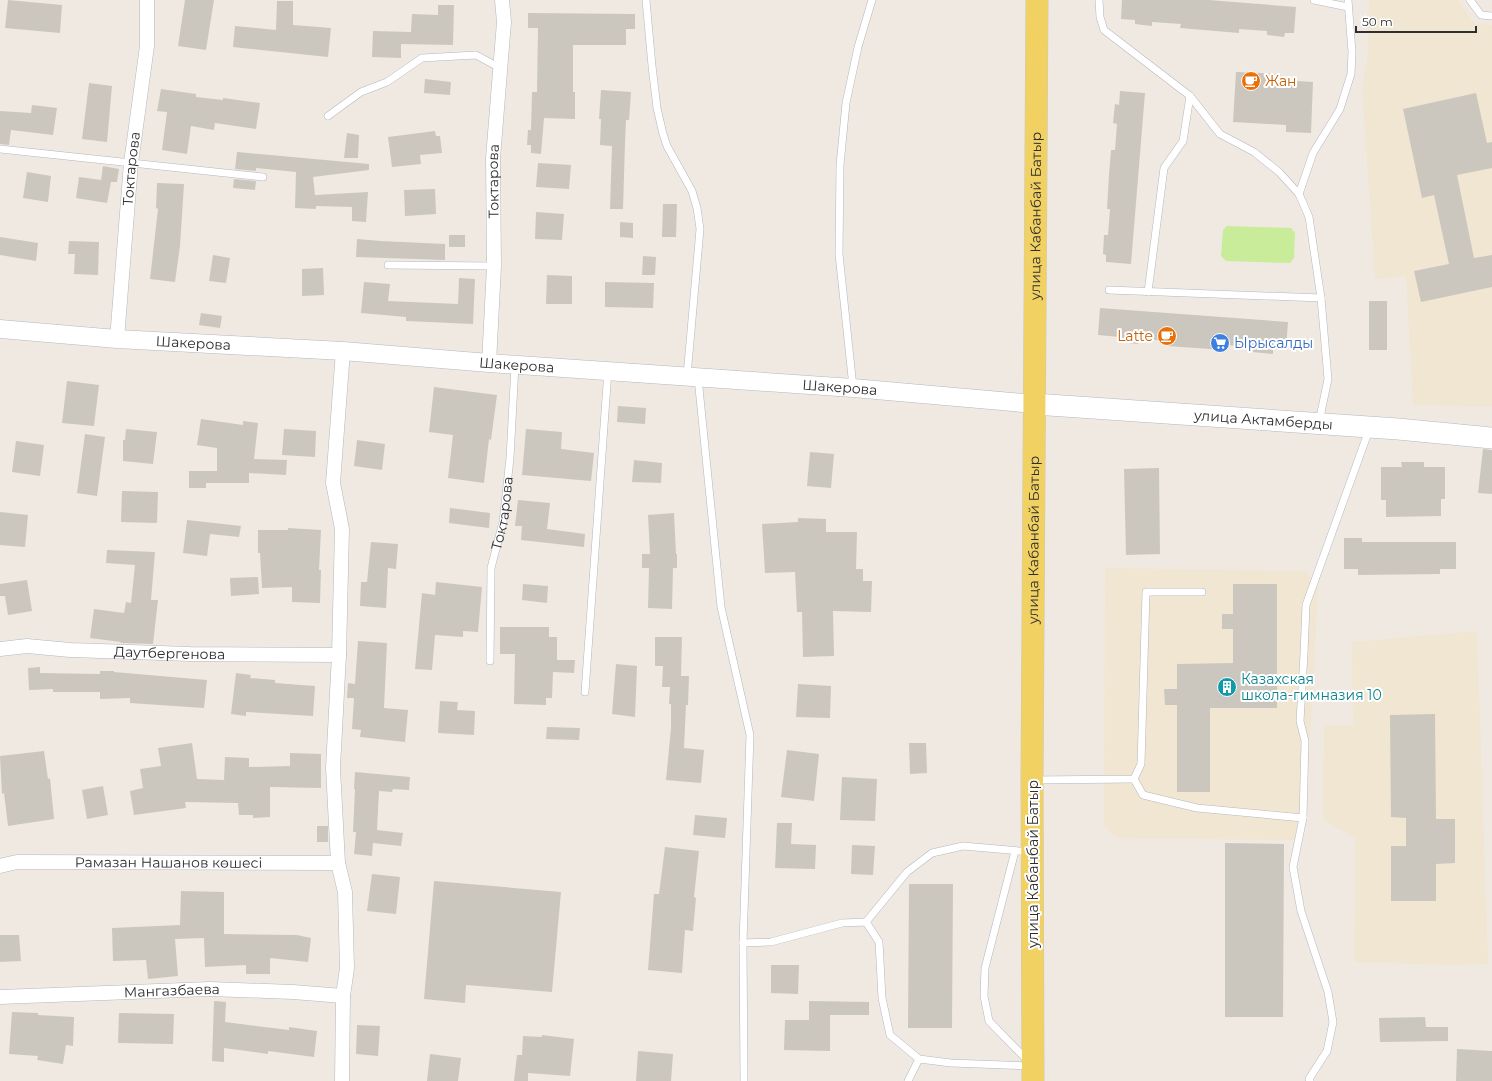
<svg xmlns="http://www.w3.org/2000/svg" width="1492" height="1081" viewBox="0 0 1492 1081" font-family="Montserrat,sans-serif">
<rect width="100%" height="100%" fill="#efe9e1"/>
<path fill="#f0e6d1" d="M1369,0H1458L1475,24L1492,25V407L1413,405L1406,276L1375,279L1362,88L1368,52Z
M1105,568L1306,571L1318,589L1311,724L1295,840L1117,838L1104,825Z
M1477,631L1488,964L1450,965L1354,962L1355,838L1323,820L1324,725H1353L1352,642Z"/>
<path fill="#c9ec9a" d="M1227,226L1291,228L1295,233L1294,258L1290,263L1226,261L1221,256L1223,230Z"/>
<path fill="#cbc7bf" d="M8,0L62,5L60,33L5,28Z
M185,0H214L206,50L178,46Z
M1122,0H1209L1296,7L1294,33H1285L1284,37L1267,35V31L1239,29V33L1180,28L1181,24L1152,22V26L1135,24V20L1121,19Z
M277,1H293V25L331,28L328,57L233,47L235,26L276,30Z
M438,5H454L453,45L401,44V58L372,57L373,31L411,32L412,14L438,15Z
M528,13L635,14V29H626V45H573V92H575V119L544,118L541,154L531,153V145H527L528,130H531L532,92H537L538,28H528Z
M1236,72L1281,74L1280,80L1313,82L1311,133L1286,132V125L1233,122Z
M425,79L451,82L450,95L424,93Z
M89,83L112,86L107,142L82,139Z
M161,89L196,94V97L223,100V98L260,103L256,129L215,123L214,130L191,126L187,154L162,150L167,112L157,111Z
M601,90L631,92L629,120H626L625,143L623,209H610L612,146L600,145L601,119H599Z
M1120,91L1145,93L1131,264L1106,262V255L1103,254L1104,235H1108L1110,209H1107L1109,175L1111,150H1115L1117,124L1113,123L1115,104L1119,105Z
M1476,93L1487,143L1492,142V168L1457,175L1474,258L1492,255V287L1421,302L1414,271L1449,264L1434,195L1422,198L1403,109Z
M32,105L57,108L53,135L11,130L9,145L0,144V111L31,113Z
M435,131L436,136H440L442,153L420,155L421,164L392,167L388,137Z
M347,133L359,135L358,158H344Z
M237,152L369,164V170L313,177L315,195L368,192L366,222L352,221V207L316,206V209L295,208L296,172L256,168V171L235,169Z
M538,163L571,165L569,189L536,187Z
M103,166L119,169L117,182H111L107,203L76,198L79,177L109,181L101,180Z
M27,172L51,176L48,202L23,198Z
M234,179L256,181L255,190L233,188Z
M157,183L184,184L180,246L175,282L150,279L158,209L156,208Z
M435,189L436,214L405,216L404,190Z
M663,204H677L676,237H662Z
M536,212L564,214L562,240L535,239Z
M620,222L633,223V238L620,237Z
M449,235H465V247H449Z
M0,237L38,243L36,261L0,255Z
M357,239L381,241L445,244V260L356,257Z
M69,241L99,242L98,275L74,274L75,254H68Z
M213,255L230,258L226,283L209,281Z
M643,256L656,257L655,275H642Z
M323,268L324,295L302,296V269Z
M547,275L572,276V304H546Z
M459,278L475,279L473,324L406,321V317L361,313L364,282L390,284L388,301L458,304Z
M605,282L654,283L653,308L605,307Z
M1369,301H1387V350H1369Z
M1100,308L1288,322L1286,349H1273V354L1253,352V347L1226,345L1225,350L1167,346V341L1138,338V344L1119,342L1120,337L1098,335Z
M201,313L222,316L220,328L199,325Z
M67,381L99,385L94,426L62,423Z
M434,387L497,395L491,440L489,439L484,483L448,478L453,435L429,432Z
M618,406L646,408L645,424L617,422Z
M201,419L243,425V421L258,423L254,459L287,460L286,475L249,473V483H206V488H189V471H217V448L197,445Z
M126,429L157,432L153,464L123,461V440H125Z
M284,429L316,431L315,457L282,455Z
M526,429L562,432L561,449L594,453L591,481L522,475Z
M85,434L105,437L97,496L77,493Z
M357,440L385,444L382,470L354,466Z
M16,441L44,445L40,476L12,472Z
M1483,449L1492,450V494L1478,493Z
M810,452L834,454L831,488L807,486Z
M634,460L662,463L661,483L632,482Z
M1401,462H1424V467H1445V499H1441V516L1386,517V500H1381V467H1402Z
M1159,468L1160,554L1126,555L1124,469Z
M122,491L158,492L157,523L121,522Z
M518,500L550,503L547,529L585,534L584,547L521,540L522,526H515Z
M450,508L490,513L489,528L449,523Z
M0,512L28,515L25,547L0,545Z
M674,513L676,554H677V568H673L672,609L648,608L649,568H642V554H650L648,515Z
M798,518L826,519V532H857L856,569H863V581H872L871,612L833,611L834,656L803,657L802,612H797L795,572L765,573L762,524L798,522Z
M187,520L241,526L239,537L210,534L207,556L183,553Z
M288,528L321,530L319,570H321L320,603L292,602V587L262,588L260,553H258V530H288Z
M1344,538H1362V542H1456V569H1440V574L1358,575V569H1344Z
M371,542L398,544L396,569L388,568L386,608L360,606L361,582H367Z
M107,550L155,552L151,600H158L153,644L122,643H120L121,642L90,638L94,609L124,613L126,602L131,603L135,565L106,563Z
M258,577L259,594L231,596L230,578Z
M27,580L32,611L8,615L5,596H0V584Z
M436,582L482,587L478,632L463,631V637L435,635L432,670L415,669L422,593L435,595Z
M523,584L548,586L547,603L522,600Z
M1233,584H1277V708H1210V792H1177V705H1165L1164,689H1177V664L1233,663V629H1222V614H1233Z
M500,627H549V637H557V660H575L574,673L553,672L552,698H546V705L514,704L515,654H500Z
M655,637H682L681,676H689L688,705H686L684,748L704,750L701,783L666,780L671,728V704H669L670,687H662L663,666H655Z
M358,641L387,643L384,708L408,710L405,742L360,737L361,730L352,729L354,698H347L348,683L355,684Z
M616,664L637,666L635,717L612,714Z
M40,667V673L100,674V671H114V672L207,680L204,708L130,703V698L100,699V692H53V689L29,690L28,668Z
M236,673L251,675L250,678L275,680V683L315,686L313,716L246,712V716L231,714Z
M798,684L831,686L830,718L796,717Z
M440,701L458,702L457,710L475,711L474,735L438,733Z
M1435,714L1436,819H1455V863L1436,864V901H1391V846H1406V818L1391,817L1390,715Z
M547,727L580,728L579,740L546,739Z
M192,743L197,779L224,780L225,757L249,758V767L290,766V753L321,754V788L270,787V817L253,818V815H239L238,803L185,802L186,808L134,815L130,791L143,788L140,769L161,766L158,748Z
M909,743H926L927,773L910,774Z
M787,750L819,754L814,801L781,797Z
M44,751L48,779L50,778L54,819L8,826L4,793L2,794L0,756Z
M355,772L410,777L409,790L393,789L392,792L379,791L377,830L403,833L401,846L373,843L372,856L354,854L356,832H353L355,789H354Z
M842,777L877,779L875,821L840,820Z
M103,786L108,815L87,819L82,790Z
M695,815L727,818L725,838L693,835Z
M777,823H792L791,844L816,845L815,869L775,868Z
M317,826H328V842H317Z
M1225,843L1284,844L1283,1017H1225Z
M852,845L875,846L873,875L851,874Z
M665,847L699,851L694,897L696,898L693,931L685,930L682,973L648,970L654,894H659Z
M372,874L400,877L396,914L367,911Z
M434,881L561,892L552,992L466,985L465,1003L424,999Z
M909,884H953L952,1028H908Z
M181,891L224,892V934L297,935L311,938L308,962L270,958V974H246V965L205,967L204,938L175,939L178,976L148,979L146,960L113,961L112,928L180,925Z
M0,935H19L21,961L0,962Z
M771,965H799L798,994L771,993Z
M214,1001L226,1002L225,1022L289,1030V1027L317,1031L314,1057L268,1051V1054L224,1048V1062L212,1061Z
M809,1001L869,1002V1015H830V1051L784,1050L785,1020H809Z
M12,1012L38,1013V1015L74,1017L73,1046L66,1045L63,1064L37,1060L38,1056L9,1054Z
M119,1013L174,1014L173,1044L118,1043Z
M1425,1017L1426,1027H1448V1041L1380,1042L1379,1018Z
M357,1025L380,1026L378,1056L356,1054Z
M542,1035L574,1039L570,1076L528,1073V1081H514L517,1055H522L523,1036L542,1037Z
M1457,1049L1492,1051V1081H1456Z
M638,1051L673,1054L671,1081H636Z
M430,1054L461,1058L458,1081H427Z"/>
<g fill="none" stroke-linecap="round" stroke-linejoin="round">
<defs>
<g id="service">
<path d="M646,0L652,66L657,108L663,134L667,146L692,191L697,208L700,229L687,376"/>
<path d="M1099,0L1100,17L1104,30L1190,96L1220,134L1254,152L1279,172L1299,194L1309,217L1321,298L1328,379L1319,422"/>
<path d="M1314,0L1348,7"/>
<path d="M1470,0L1481,15L1492,16"/>
<path d="M328,116L361,92L387,82L422,58L476,55L500,68"/>
<path d="M0,149L263,177"/>
<path d="M1299,194L1313,153L1340,109L1351,74L1352,52L1348,0"/>
<path d="M388,265L494,266"/>
<path d="M1109,290L1321,298"/>
<path d="M1148,292L1164,168L1183,141L1190,96"/>
<path d="M698,378L721,607L750,735L743,943L744,1081"/>
<path d="M853,387L839,254L840,165L846,103L858,47L872,0"/>
<path id="s1" d="M490,661L491,568L503,522L510,458L515,365"/>
<path d="M585,692L608,370"/>
<path d="M1134,779L1143,795L1197,808L1303,818L1305,741L1300,721L1304,654L1306,605L1369,430"/>
<path d="M1034,780L1134,779L1141,764L1146,592H1202"/>
<path d="M1303,818L1293,867L1301,911L1328,992L1333,1022L1327,1051L1309,1079L1310,1081"/>
<path d="M1015,851L985,968L984,996L989,1021L1028,1061"/>
<path d="M866,922L907,872L932,853L963,846L1031,852"/>
<path d="M743,943L771,942L842,923L866,922L879,942L882,998L890,1035L919,1059L951,1063L1031,1066"/>
<path d="M908,1081L919,1059"/>
</g>
<g id="minor">
<path id="s2" d="M117,339L131,163L147,46V0"/>
<path id="s3" d="M489,363L494,266L493,158L504,22L502,0"/>
<path id="s4" d="M0,649L27,646L70,650L190,654L339,655"/>
<path id="s5" d="M0,866L17,862L338,863"/>
<path id="s6" d="M0,997L210,989L293,992L343,996"/>
<path d="M342,1081L343,996L347,968L345,892L338,863L333,768L339,655L342,529L333,483L343,351"/>
</g>
<g id="tertiary">
<path id="s7" d="M0,329L117,339L343,351L489,363L853,388L1034,404"/>
</g>
<g id="secondary">
<path id="s8" d="M1034,404L1398,429L1492,438"/>
</g>
<g id="primary">
<path id="s9" d="M1033,1081L1032,780L1037,0"/>
</g>
</defs>
<use href="#service" stroke="#b4b7c1" stroke-width="8"/>
<use href="#minor" stroke="#b4b7c1" stroke-width="15"/>
<use href="#tertiary" stroke="#b4b7c1" stroke-width="19"/>
<use href="#secondary" stroke="#b4b7c1" stroke-width="22"/>
<use href="#primary" stroke="#c9c9c9" stroke-width="23"/>
<use href="#service" stroke="#fff" stroke-width="7"/>
<use href="#minor" stroke="#fff" stroke-width="14"/>
<use href="#tertiary" stroke="#fff" stroke-width="18"/>
<use href="#secondary" stroke="#fff" stroke-width="21"/>
<use href="#primary" stroke="#f2d163" stroke-width="22"/>
</g>
<defs>
<symbol id="cafe-disc" viewBox="-11 -11 22 22"><circle r="9.5" fill="#e8710a" stroke="#fff"/><path d="M-5.5-4.5H6V0H3Q3 3.5 0 3.5H-2.5Q-5.5 3.5-5.5 0ZM3-3.2v2h1.7v-2ZM-6 4.5H4V6H-6Z" fill="#fff"/></symbol>
<symbol id="supermarket-disc" viewBox="-11 -11 22 22"><circle r="9.5" fill="#3f7fe0" stroke="#fff"/><path d="M-6-5.5h2.5l.6 2H6L4.5 2H-2.5L-4.4-4H-6ZM-1.5 3.2a1.3 1.3 0 1 0 .1 0ZM3 3.2a1.3 1.3 0 1 0 .1 0Z" fill="#fff"/></symbol>
<symbol id="building-disc" viewBox="-11 -11 22 22"><circle r="9.5" fill="#0f9aa8" stroke="#fff"/><path d="M-4-6H4V6H1V3H-1V6H-4ZM-2.5-4.3h1.7v1.8h-1.7ZM.8-4.3h1.7v1.8H.8ZM-2.5-1h1.7V.8h-1.7ZM.8-1h1.7V.8H.8Z" fill="#fff"/></symbol>
</defs>
<g fill-rule="evenodd">
<use href="#cafe-disc" x="1240" y="70" width="22" height="22"/>
<use href="#cafe-disc" x="1156" y="325" width="22" height="22"/>
<use href="#supermarket-disc" x="1209" y="332" width="22" height="22"/>
<use href="#building-disc" x="1216" y="676" width="22" height="22"/>
</g>
<g text-anchor="middle" stroke-width="4" stroke-linejoin="round" paint-order="stroke">
<g font-size="14" fill="#c56008" stroke="#fff" text-anchor="start">
<text x="1265" y="86">Жан</text>
<text x="1153" y="341" text-anchor="end">Latte</text>
</g>
<g font-size="14" fill="#2e2e2e" stroke="#fff">
<text dy="5" stroke="none"><textPath href="#s2" startOffset="171">Токтарова</textPath></text>
<text dy="5" stroke="none"><textPath href="#s3" startOffset="182">Токтарова</textPath></text>
<text dy="5" stroke="none"><textPath href="#s9" startOffset="865">улица Кабанбай Батыр</textPath></text>
<text dy="5" stroke="none"><textPath href="#s7" startOffset="194">Шакерова</textPath></text>
<text dy="5" stroke="none"><textPath href="#s7" startOffset="518">Шакерова</textPath></text>
<text dy="5" stroke="none"><textPath href="#s7" startOffset="842">Шакерова</textPath></text>
<text dy="5" stroke="none"><textPath href="#s8" startOffset="230">улица Актамберды</textPath></text>
<text dy="5" stroke="none"><textPath href="#s1" startOffset="149">Токтарова</textPath></text>
<text dy="5" stroke="none"><textPath href="#s9" startOffset="541">улица Кабанбай Батыр</textPath></text>
<text dy="5" stroke="none"><textPath href="#s4" startOffset="170">Даутбергенова</textPath></text>
<text dy="5" stroke="none"><textPath href="#s5" startOffset="169">Рамазан Нашанов көшесі</textPath></text>
<text transform="translate(1033 864) rotate(-90)" y="5">улица Кабанбай Батыр</text>
<text dy="5" stroke="none"><textPath href="#s6" startOffset="172">Мангазбаева</textPath></text>
</g>
<g font-size="14" fill="#366cbe" stroke="#fff" text-anchor="start">
<text x="1234" y="348">Ырысалды</text>
</g>
<g font-size="14" fill="#0d838f" stroke="#fff" text-anchor="start">
<text x="1241" y="684">Казахская<tspan x="1241" dy="16">школа-гимназия 10</tspan></text>
</g>
</g>
<path d="M1356 26v6h120v-6" fill="none" stroke="#2e2e2e" stroke-width="2"/>
<text x="1362" y="26" font-size="12" fill="#2e2e2e" stroke="#ffffff" stroke-width="3" paint-order="stroke">50 m</text>
</svg>
